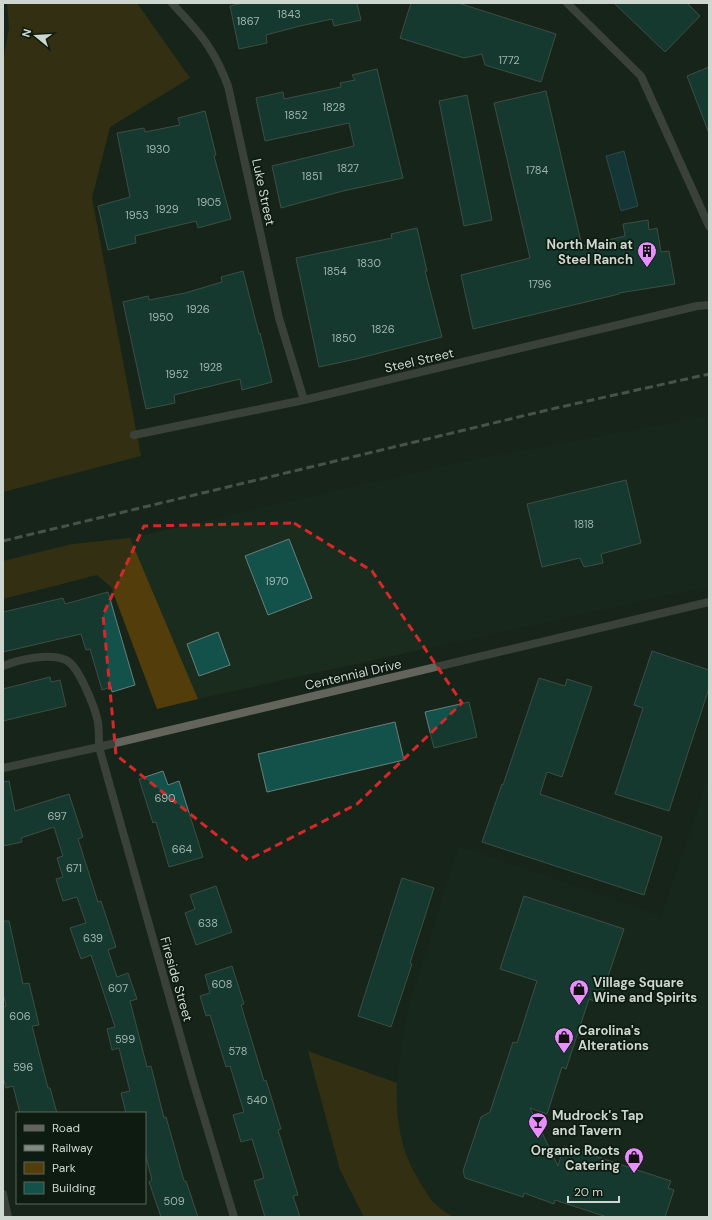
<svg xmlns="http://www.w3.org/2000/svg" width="712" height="1220" viewBox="0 0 712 1220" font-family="'DM Sans',sans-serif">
<rect width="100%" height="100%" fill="#17241a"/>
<path fill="#192c1d" d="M709,416V586L198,699L130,538L472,460Z
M709,777V1217H454L440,1209L429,1195L409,1164L402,1144L398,1123L396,1098L398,1069L408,1009L459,846L661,916Z"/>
<path fill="#533d0b" d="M7,3H137L190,78L110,127L92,198L141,456L3,492V61L9,28Z
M130,538L198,699L157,709L111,587L97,575L3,599V561L72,544Z
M308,1051L397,1083C395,1123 402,1157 425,1190C429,1197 435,1205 441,1209C445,1212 450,1215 454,1217H364L340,1170Z"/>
<path fill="#134d5c" stroke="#4b767e" d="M624,151L638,206L621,211L606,156Z"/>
<path fill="#13524b" stroke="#697f7c" d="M243,3H357L361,20L334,26L332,19L300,26L266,35L267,43L239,49L230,6Z
M411,3H458L556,34L541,82L485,65L482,54L464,58L400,38Z
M614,3H687L700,16L665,52Z
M709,67V131H708L687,76Z
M377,69L403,178L343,191L281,208L272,166L354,146L349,123L265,141L256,98L283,92L284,99L341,87L340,83L355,80L352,75Z
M546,91L582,246L625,236L623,224L648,220L649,230L657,228L661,252L669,251L675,284L619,293V294L473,329L461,275L530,258L494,103Z
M467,95L492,220L464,226L439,101Z
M205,111L216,155L214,156L231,219L198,228L196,221L163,229L135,236L136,243L108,250L98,206L130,197L117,133L144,128L145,132L180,125L178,118Z
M417,228L427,271H425L442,337L356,359L319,367L296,258L392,238L391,234Z
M243,271L259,334L260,333L272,382L242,390L240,379L174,395L175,403L146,409L123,302L148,296L149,300L185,293L222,282L221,277Z
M626,480L641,543L601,554L603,563L584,567L580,558L542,567L527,504Z
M289,539L312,598L268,615L245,556Z
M108,592L135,685L112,692L111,687L102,690L90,649L86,650L81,634L3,652V612L63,598L65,604Z
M218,632L230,665L199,676L187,644Z
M652,651L709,670V688L669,811L615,794L643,708L634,705Z
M50,677L51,682L60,680L66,706L3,721V689Z
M539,678L565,686L567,679L592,687L562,777L547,772L540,794L662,837L644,895L482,842L502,784L503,785Z
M469,702L477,737L434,748L425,712Z
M395,722L404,760L267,792L258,754Z
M163,771L168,785L179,781L203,857L169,867L156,822L153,823L139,779Z
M9,781L15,811L69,794L83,837L78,839L98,902L101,901L116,947L108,950L117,977L128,973L137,999L130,1001L147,1067L151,1066L164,1118L166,1117L184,1181H186L198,1217H161L149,1182L152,1180L145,1153V1113H126L121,1093L130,1091L119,1048L112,1050L107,1029L115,1027L91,955L81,959L70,928L86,923L77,897L63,901L56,879L63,877L57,858L63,856L54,827L21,838L22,842L3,846V782Z
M402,878L434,888L410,963L412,964L391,1027L358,1016Z
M216,886L232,932L196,945L185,913L195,909L190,895Z
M524,896L624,929L599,1003L589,999L566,1069L562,1067L547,1114L530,1108L558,1166L564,1146L671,1181L668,1188L674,1190L665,1217H607L555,1200L554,1204L524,1193L523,1197L465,1178L463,1171L481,1117L490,1112L513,1042L517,1043L537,981L500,969Z
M3,921H9L23,984L29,983L39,1025L32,1026L48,1088H50L57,1113H20L13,1086L6,1088L3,1077V1007L6,1006L3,993Z
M232,966L244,1004L241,1005L264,1081L266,1080L281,1129L278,1130L298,1195L293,1196L300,1217H265L254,1181L264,1178L252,1139L241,1142L233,1115L244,1112L230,1066L226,1067L210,1015L206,1016L200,996L210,993L205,975Z"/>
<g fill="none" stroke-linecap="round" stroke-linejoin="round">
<path stroke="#63655d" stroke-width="8" d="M172,3C185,18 200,32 210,49C218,61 223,73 228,86L279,318L304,400
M567,3L641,76L709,226
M134,435L304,400L697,306L709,305
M3,666C20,659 49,653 66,660C79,666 95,708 98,722C99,730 99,739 99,747L193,1081L234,1217
M3,768L99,747L709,602
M3,1194L8,1217"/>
<path stroke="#808a82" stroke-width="3" stroke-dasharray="8 4" stroke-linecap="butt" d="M3,541L556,408L709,374"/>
</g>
<path d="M0 0H712V1220H0ZM294,523L372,571L462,703L357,804L248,860L116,755L103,615L144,526Z" fill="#17241a" fill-opacity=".55" fill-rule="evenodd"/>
<path fill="none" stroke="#d62828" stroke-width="3" stroke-dasharray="8 5" stroke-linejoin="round" d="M294,523L372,571L462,703L357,804L248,860L116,755L103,615L144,526Z"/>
<defs>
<symbol id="building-pin" viewBox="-11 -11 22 30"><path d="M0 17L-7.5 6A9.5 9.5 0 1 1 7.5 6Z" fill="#e98efe" stroke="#0e1b11"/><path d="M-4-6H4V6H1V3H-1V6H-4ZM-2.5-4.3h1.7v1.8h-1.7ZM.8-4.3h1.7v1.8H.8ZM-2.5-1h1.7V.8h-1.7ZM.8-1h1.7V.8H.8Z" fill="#111"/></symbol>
<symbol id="shop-pin" viewBox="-11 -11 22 30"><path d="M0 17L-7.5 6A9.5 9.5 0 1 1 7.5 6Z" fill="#e98efe" stroke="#0e1b11"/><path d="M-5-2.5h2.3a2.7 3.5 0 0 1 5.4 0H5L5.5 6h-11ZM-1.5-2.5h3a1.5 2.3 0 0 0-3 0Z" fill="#111"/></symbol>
<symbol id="bar-pin" viewBox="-11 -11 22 30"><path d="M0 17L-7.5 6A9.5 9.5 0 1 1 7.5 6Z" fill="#e98efe" stroke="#0e1b11"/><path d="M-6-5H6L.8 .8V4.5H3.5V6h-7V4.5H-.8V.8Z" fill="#111"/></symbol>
</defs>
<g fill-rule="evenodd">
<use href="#building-pin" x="636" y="240" width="22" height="30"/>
<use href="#shop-pin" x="568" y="978" width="22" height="30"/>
<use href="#shop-pin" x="553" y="1026" width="22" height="30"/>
<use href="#bar-pin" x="527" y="1111" width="22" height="30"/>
<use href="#shop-pin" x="623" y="1146" width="22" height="30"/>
</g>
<g text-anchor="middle" stroke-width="3.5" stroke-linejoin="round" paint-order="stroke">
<g font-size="11" fill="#9eb5ae">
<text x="289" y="18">1843</text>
<text x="248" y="25">1867</text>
<text x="509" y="64">1772</text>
<text x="334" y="111">1828</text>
<text x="296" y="119">1852</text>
<text x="158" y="153">1930</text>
<text x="348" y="172">1827</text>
<text x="537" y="174">1784</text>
<text x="312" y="180">1851</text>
<text x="209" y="206">1905</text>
<text x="167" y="213">1929</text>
<text x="137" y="219">1953</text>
<text x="369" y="267">1830</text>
<text x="335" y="275">1854</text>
<text x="540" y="288">1796</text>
<text x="198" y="313">1926</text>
<text x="161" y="321">1950</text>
<text x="383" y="333">1826</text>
<text x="344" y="342">1850</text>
<text x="211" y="371">1928</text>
<text x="177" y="378">1952</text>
<text x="584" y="528">1818</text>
<text x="277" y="585">1970</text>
<text x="165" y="802">690</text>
<text x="57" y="820">697</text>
<text x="182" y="853">664</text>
<text x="74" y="872">671</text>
<text x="208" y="927">638</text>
<text x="93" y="942">639</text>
<text x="222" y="988">608</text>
<text x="118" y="992">607</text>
<text x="20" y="1020">606</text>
<text x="125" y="1043">599</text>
<text x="238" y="1055">578</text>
<text x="23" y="1071">596</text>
<text x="257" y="1104">540</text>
<text x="174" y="1205">509</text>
</g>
<g font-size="13" fill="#cdd6cf" stroke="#0e1b11">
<text transform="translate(264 192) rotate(78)" y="5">Luke Street</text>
<text transform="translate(419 360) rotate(-13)" y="5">Steel Street</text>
<text transform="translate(353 674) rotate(-13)" y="5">Centennial Drive</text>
<text transform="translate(177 979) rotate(74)" y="5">Fireside Street</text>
</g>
<g font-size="13" font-weight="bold" fill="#cdd6cf" stroke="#0e1b11" text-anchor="start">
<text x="633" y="249" text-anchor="end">North Main at<tspan x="633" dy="15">Steel Ranch</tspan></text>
<text x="593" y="987">Village Square<tspan x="593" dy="15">Wine and Spirits</tspan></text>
<text x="578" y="1035">Carolina's<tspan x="578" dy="15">Alterations</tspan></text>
<text x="552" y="1120">Mudrock's Tap<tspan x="552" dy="15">and Tavern</tspan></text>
<text x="620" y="1155" text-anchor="end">Organic Roots<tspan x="620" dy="15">Catering</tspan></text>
</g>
</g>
<rect width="712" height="1220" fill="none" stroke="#cdd6cf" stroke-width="8"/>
<rect x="16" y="1112" width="130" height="92" fill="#0e1b11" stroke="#5a665d"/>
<rect x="24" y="1125" width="20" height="6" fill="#63655d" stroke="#5a665d"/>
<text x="52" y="1132" font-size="12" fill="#cdd6cf">Road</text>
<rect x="24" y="1145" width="20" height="6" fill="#808a82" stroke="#5a665d"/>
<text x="52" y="1152" font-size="12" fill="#cdd6cf">Railway</text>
<rect x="24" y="1162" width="20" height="12" fill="#533d0b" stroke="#5a665d"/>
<text x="52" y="1172" font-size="12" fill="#cdd6cf">Park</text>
<rect x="24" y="1182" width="20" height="12" fill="#13524b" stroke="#5a665d"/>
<text x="52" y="1192" font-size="12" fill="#cdd6cf">Building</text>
<g transform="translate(36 36) rotate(288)" stroke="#0e1b11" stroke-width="3" paint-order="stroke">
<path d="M0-3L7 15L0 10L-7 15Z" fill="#cdd6cf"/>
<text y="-6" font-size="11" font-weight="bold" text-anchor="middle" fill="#cdd6cf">N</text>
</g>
<path d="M568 1196v6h51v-6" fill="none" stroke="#cdd6cf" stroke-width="2"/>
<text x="574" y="1196" font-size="12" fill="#cdd6cf" stroke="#0e1b11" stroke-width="3" paint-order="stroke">20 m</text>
</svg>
